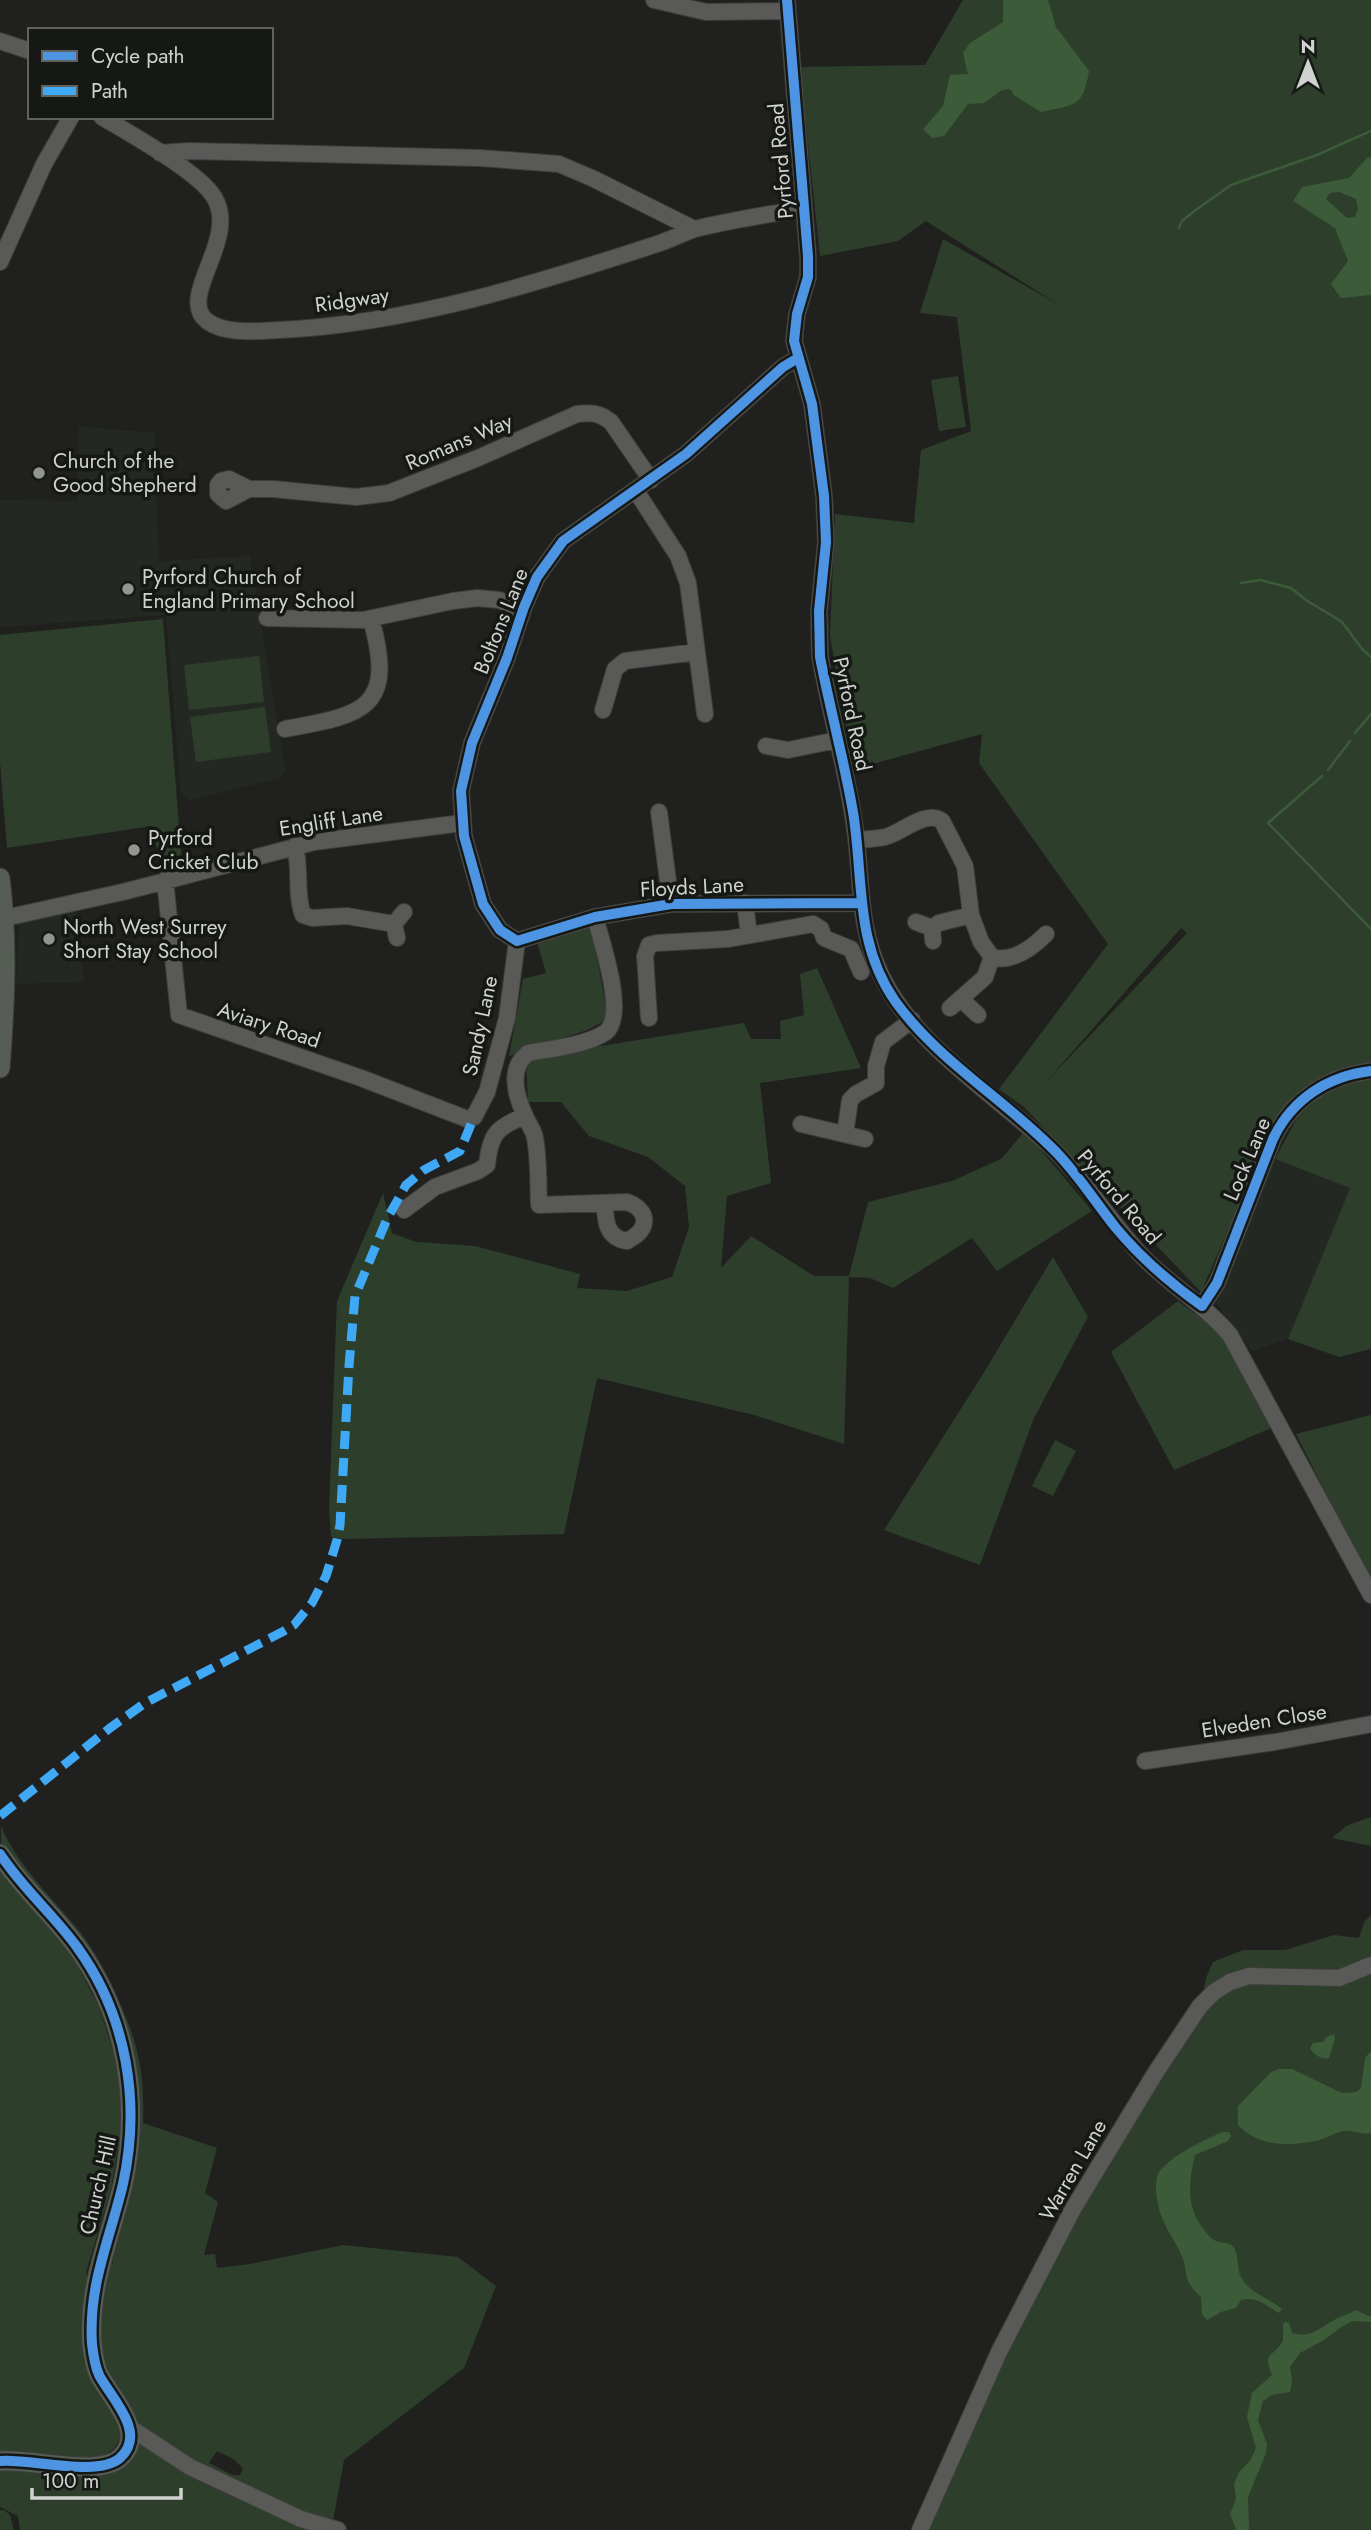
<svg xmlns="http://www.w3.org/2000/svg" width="1371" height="2530" viewBox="0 0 1371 2530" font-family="Jost,sans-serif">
<rect width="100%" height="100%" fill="#20211f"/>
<path fill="#232922" d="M79,426L154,433L159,561L250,556L285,769L281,778L191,800L181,794L166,615L0,627V500L77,501Z
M76,910L84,982L16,984L19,924Z
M1275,1159L1350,1188L1288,1339L1252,1351L1216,1303Z"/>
<path fill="#2d3f2a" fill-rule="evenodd" d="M963,0H1371V1066L1277,1118L1201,1292L1024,1107L999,1089L1108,944L979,763L982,734L854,769L830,636L835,514L914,523L921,450L971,431L957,317L920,313L943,239L1059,305L926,221L898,241L820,256L800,67L925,65ZM1181,928L1187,933L1046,1082Z
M958,376L966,427L939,431L931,380Z
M163,619L182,866L162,871L152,826L7,848L0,762V635Z
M259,656L264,702L189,710L184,665Z
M265,707L271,752L196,762L190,717Z
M591,924L608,1019L587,1030L509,1056L523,979L546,973L537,942Z
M817,968L861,1068L760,1083L771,1183L727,1196L721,1268L751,1236L814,1276H849L868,1202L952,1181L1001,1159L1025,1131L1092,1211L997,1271L972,1238L893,1288L870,1278L849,1277L844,1444L754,1415L597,1378L564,1534L344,1539L331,1537L329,1509L337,1301L383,1193L392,1233L416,1242L475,1246L580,1274L577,1288L627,1291L672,1277L689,1227L685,1186L648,1157L589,1136L561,1102H528L526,1058L744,1023L751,1039H781L780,1021L804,1015L800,974Z
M1341,1077H1371V1349L1339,1357L1288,1339L1350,1188L1275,1159L1298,1116Z
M1053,1257L1088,1317L1034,1418L980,1565L884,1530L983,1374Z
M1178,1301L1223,1334L1271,1428L1174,1470L1111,1352Z
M1371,1415V1582L1296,1434Z
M1055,1440L1076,1451L1053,1496L1032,1486Z
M1368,1818H1371V1846L1332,1838L1346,1826Z
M1,1826C19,1868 53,1898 81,1933C94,1950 104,1969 113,1989C137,2037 145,2069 143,2123L217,2148L205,2193L218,2202L204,2255L215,2254L217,2268L250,2264L343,2245L458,2257L496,2286L464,2368L344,2460L333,2521L299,2510L187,2460L138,2424L103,2371L104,2357L98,2339L108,2265L113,2263L111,2246L128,2179L117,2019L1,1849ZM217,2451L235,2460L243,2469L240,2475H232L209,2463Z
M0,1872L63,1944L76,1963L99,2007L114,2054L122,2092L121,2131L111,2189L86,2272L91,2287L87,2329L121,2424C121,2444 114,2453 95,2459L0,2456Z
M1371,1915V1959L1346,1973L1228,1975L1213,1983L1203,1995L1206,1978L1213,1962L1243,1950H1285L1334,1935L1359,1938L1364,1922Z
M1371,1970V2530H924L947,2477L1064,2232L1205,2007L1231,1986Z
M132,2436L191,2471L281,2519L323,2530H20L18,2516L0,2507V2467L102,2469Z
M0,2510H4L10,2515L14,2530H0Z"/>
<path fill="#3c5b38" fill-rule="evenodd" d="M1003,0H1048L1056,27L1089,71C1083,108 1075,104 1041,112L1015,96L1010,89L1002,90L984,103L968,104L944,136L932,138L923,129L943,106L950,75L968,74L963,53L970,43L1003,22Z
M1368,157L1371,158V295L1341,298L1331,284L1348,261L1335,228L1293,201L1302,187L1349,178ZM1339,192L1356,199L1358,209L1355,217L1347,218L1326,199L1330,193Z
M1334,2034L1335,2039L1329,2058C1323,2060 1313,2055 1310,2048L1313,2043L1323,2042L1326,2037Z
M1371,2051V2133C1362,2135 1354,2130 1344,2131C1335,2132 1328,2138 1319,2140C1291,2147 1258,2147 1238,2125V2106L1270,2073L1278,2069H1292L1342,2093L1357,2092L1361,2088L1365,2058Z
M1223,2132H1229L1231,2136L1228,2141L1195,2155C1189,2180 1186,2202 1200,2224C1204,2230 1208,2236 1214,2240C1221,2244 1230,2241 1234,2248C1239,2255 1237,2267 1240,2275C1248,2293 1268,2297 1282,2309L1279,2313C1266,2306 1257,2296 1241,2300L1236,2308L1221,2312L1207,2320L1202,2314L1201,2297C1180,2277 1190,2274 1181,2254C1176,2242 1168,2233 1163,2220C1158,2209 1154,2189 1157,2177C1161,2160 1207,2138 1223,2132Z
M1356,2310L1371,2317V2322L1352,2321L1340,2328L1324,2340L1300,2353L1290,2367L1292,2381L1290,2392L1272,2395L1263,2401L1258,2420L1267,2444L1266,2453L1248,2497L1249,2530H1236L1230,2514L1236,2499L1234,2484L1239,2472L1250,2461L1256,2448L1247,2417L1252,2393L1272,2375C1263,2350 1270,2361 1283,2341V2324L1286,2322L1289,2323L1292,2333C1311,2339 1319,2328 1334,2320C1341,2316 1349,2314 1356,2310Z"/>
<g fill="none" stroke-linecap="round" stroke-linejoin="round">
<path stroke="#3c5b38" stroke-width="2.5" d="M1179,228L1182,221L1193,212L1231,185L1317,155L1371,131
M1241,583L1260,580L1291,588L1306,600L1342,622L1363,650L1371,657
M1355,733L1371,714
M1328,770L1350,741
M1322,776L1268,823L1371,929"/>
<defs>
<path id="minor" d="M654,0L706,12L787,11
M787,0L808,256V277L797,314L794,341L812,404L824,496L826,542L819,611L820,657C830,712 846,767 854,822C863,879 856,923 882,977C914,1044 995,1095 1049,1145C1083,1177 1108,1219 1140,1254C1168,1284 1204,1304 1230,1335L1371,1595
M0,41L30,51
M102,117C129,133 199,172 214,197C240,239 176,297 207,321C226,335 257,331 279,330C409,324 538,283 660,243C672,239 683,233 695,229C730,220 768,215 804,208
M160,153L189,151L480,158L559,164L594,179L694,229
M0,262L44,164L71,117
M798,358L783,367L686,454L563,541L537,577L524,607L507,658L472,743L461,791L464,836L483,904L500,930L517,941L595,917L671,904L860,903
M249,489L229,479L221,481L218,485V494L226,501L249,489H273L356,497L389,493L478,458L577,414C591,412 600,413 611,422L651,480
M636,491L678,556L688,583L705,714
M267,618L363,620L453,601L477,598L499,600L523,609
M603,710L615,669L625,661L696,652
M285,729C362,715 397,710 371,619
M766,746L788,750L837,740
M659,812L671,904
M857,840C866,839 876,839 885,837C902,833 926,809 942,821L965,866L971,915L981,942L992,957
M295,846C301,869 295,894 303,915L312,918L347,916L394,924
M165,880L179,1015L361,1078L467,1119L474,1117L487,1092L507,1018L517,941
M745,903L749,935
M595,917C601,940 627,1015 606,1032C588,1045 549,1049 528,1053C507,1069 516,1097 526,1118C529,1125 534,1131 535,1138C539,1160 538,1183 539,1205L627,1202C651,1211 649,1230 627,1241C607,1238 605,1222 605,1204
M5,918L127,891L314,842L462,823
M916,922L932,928L933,941
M932,928L939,923L971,915
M397,938L394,924L404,912
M961,999L978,1015
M950,1008L985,977L992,957C1012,963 1032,948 1046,934
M649,1018L645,956L649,945L657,943L728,939L813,924L821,929L824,938L851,949L861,972
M801,1124L865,1139
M845,1134L850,1100L856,1094L876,1083V1066L883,1042L912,1020
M404,1210L435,1187L478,1171L487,1165C490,1135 496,1127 525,1116
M1202,1306L1217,1283L1273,1139C1292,1099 1328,1076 1371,1071
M1145,1761L1275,1742L1371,1724
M129,2427L190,2467L301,2519L338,2530
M920,2530L999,2352L1073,2209L1156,2072L1200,2006L1214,1992L1230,1982L1249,1976L1339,1978L1371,1965"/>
<path id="major" d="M0,878C8,942 5,1004 0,1068
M0,1854C23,1889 53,1914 77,1947C127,2016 141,2102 123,2184C110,2239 88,2285 92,2344C93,2353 95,2366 99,2375C111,2398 148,2433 120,2458C97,2478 29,2458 0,2461"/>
</defs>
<use href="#minor" stroke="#3d3e3c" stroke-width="18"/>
<use href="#major" stroke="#3d3e3c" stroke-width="21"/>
<use href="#minor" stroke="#595a58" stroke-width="16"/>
<use href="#major" stroke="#565d55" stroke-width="19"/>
<path stroke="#3fa9f5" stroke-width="9" stroke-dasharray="18 9" stroke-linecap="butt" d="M0,1816L110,1728L145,1703L284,1631L294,1625L312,1603L326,1576L337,1540L340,1525L349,1366L355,1296L387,1219L406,1185L424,1170L460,1151L474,1117"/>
<defs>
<path id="cycleway" d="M787,0L808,256V277L797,314L794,341L812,404L824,496L826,542L819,611L820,657C830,709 844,760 853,812C864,878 854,942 895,1001C939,1062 1006,1100 1057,1153C1079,1176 1096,1203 1116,1228C1141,1258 1170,1283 1202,1306L1217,1283L1273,1139C1292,1099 1328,1076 1371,1071
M798,358L783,367L686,454L563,541L537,577L524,607L507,658L472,743L461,791L464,836L483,904L500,930L517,941L595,917L671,904L860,903
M0,1854C23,1889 53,1914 77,1947C127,2016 141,2102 123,2184C110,2239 88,2285 92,2344C93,2353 95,2366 99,2375C111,2398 148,2433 120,2458C97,2478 29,2458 0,2461"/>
</defs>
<use href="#cycleway" stroke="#151815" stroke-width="15"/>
<use href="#cycleway" stroke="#4d94e3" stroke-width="10"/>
</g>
<g fill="#929491" stroke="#151815" stroke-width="2.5">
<circle cx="39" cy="473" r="7"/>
<circle cx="128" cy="589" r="7"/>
<circle cx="134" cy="850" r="7"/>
<circle cx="49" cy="939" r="7"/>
</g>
<g text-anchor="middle" stroke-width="7" stroke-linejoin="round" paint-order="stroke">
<g font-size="21" fill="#d0d2cf" stroke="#151815">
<text transform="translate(781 161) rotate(-95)" y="7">Pyrford Road</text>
<text transform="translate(352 300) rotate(-8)" y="7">Ridgway</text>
<text transform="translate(459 442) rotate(-23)" y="7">Romans Way</text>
<text transform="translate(501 621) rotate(-68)" y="7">Boltons Lane</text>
<text transform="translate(852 714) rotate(78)" y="7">Pyrford Road</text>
<text transform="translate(331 821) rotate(-9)" y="7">Engliff Lane</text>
<text transform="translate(692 887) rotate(-3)" y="7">Floyds Lane</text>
<text transform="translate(269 1025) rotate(18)" y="7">Aviary Road</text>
<text transform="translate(480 1026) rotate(-78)" y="7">Sandy Lane</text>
<text transform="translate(1247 1159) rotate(-67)" y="7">Lock Lane</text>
<text transform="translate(1119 1197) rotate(50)" y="7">Pyrford Road</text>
<text transform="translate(1264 1721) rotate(-9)" y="7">Elveden Close</text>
<text transform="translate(1073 2170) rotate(-60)" y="7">Warren Lane</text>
<text transform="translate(98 2185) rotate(-77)" y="7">Church Hill</text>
</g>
<g font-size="21" fill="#d0d2cf" stroke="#151815" text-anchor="start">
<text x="53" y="468">Church of the<tspan x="53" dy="24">Good Shepherd</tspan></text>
<text x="142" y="584">Pyrford Church of<tspan x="142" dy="24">England Primary School</tspan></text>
<text x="148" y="845">Pyrford<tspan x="148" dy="24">Cricket Club</tspan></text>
<text x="63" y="934">North West Surrey<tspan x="63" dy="24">Short Stay School</tspan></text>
</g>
</g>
<rect x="28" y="28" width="245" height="91" fill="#151815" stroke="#60625f" stroke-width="2"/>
<rect x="42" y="51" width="35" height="10" fill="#4d94e3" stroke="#60625f" stroke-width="2"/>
<text x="91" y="63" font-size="21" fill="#d0d2cf">Cycle path</text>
<rect x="42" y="86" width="35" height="10" fill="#3fa9f5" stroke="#60625f" stroke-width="2"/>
<text x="91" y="98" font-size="21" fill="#d0d2cf">Path</text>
<g transform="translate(1308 63)" stroke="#151815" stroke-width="5" paint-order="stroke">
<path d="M0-5L12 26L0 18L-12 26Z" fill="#d0d2cf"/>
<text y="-10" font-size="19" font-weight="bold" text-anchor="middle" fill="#d0d2cf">N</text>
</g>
<path d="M32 2488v10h149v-10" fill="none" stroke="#d0d2cf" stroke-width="3.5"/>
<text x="42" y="2488" font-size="21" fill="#d0d2cf" stroke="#151815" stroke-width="5" paint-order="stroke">100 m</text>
</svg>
